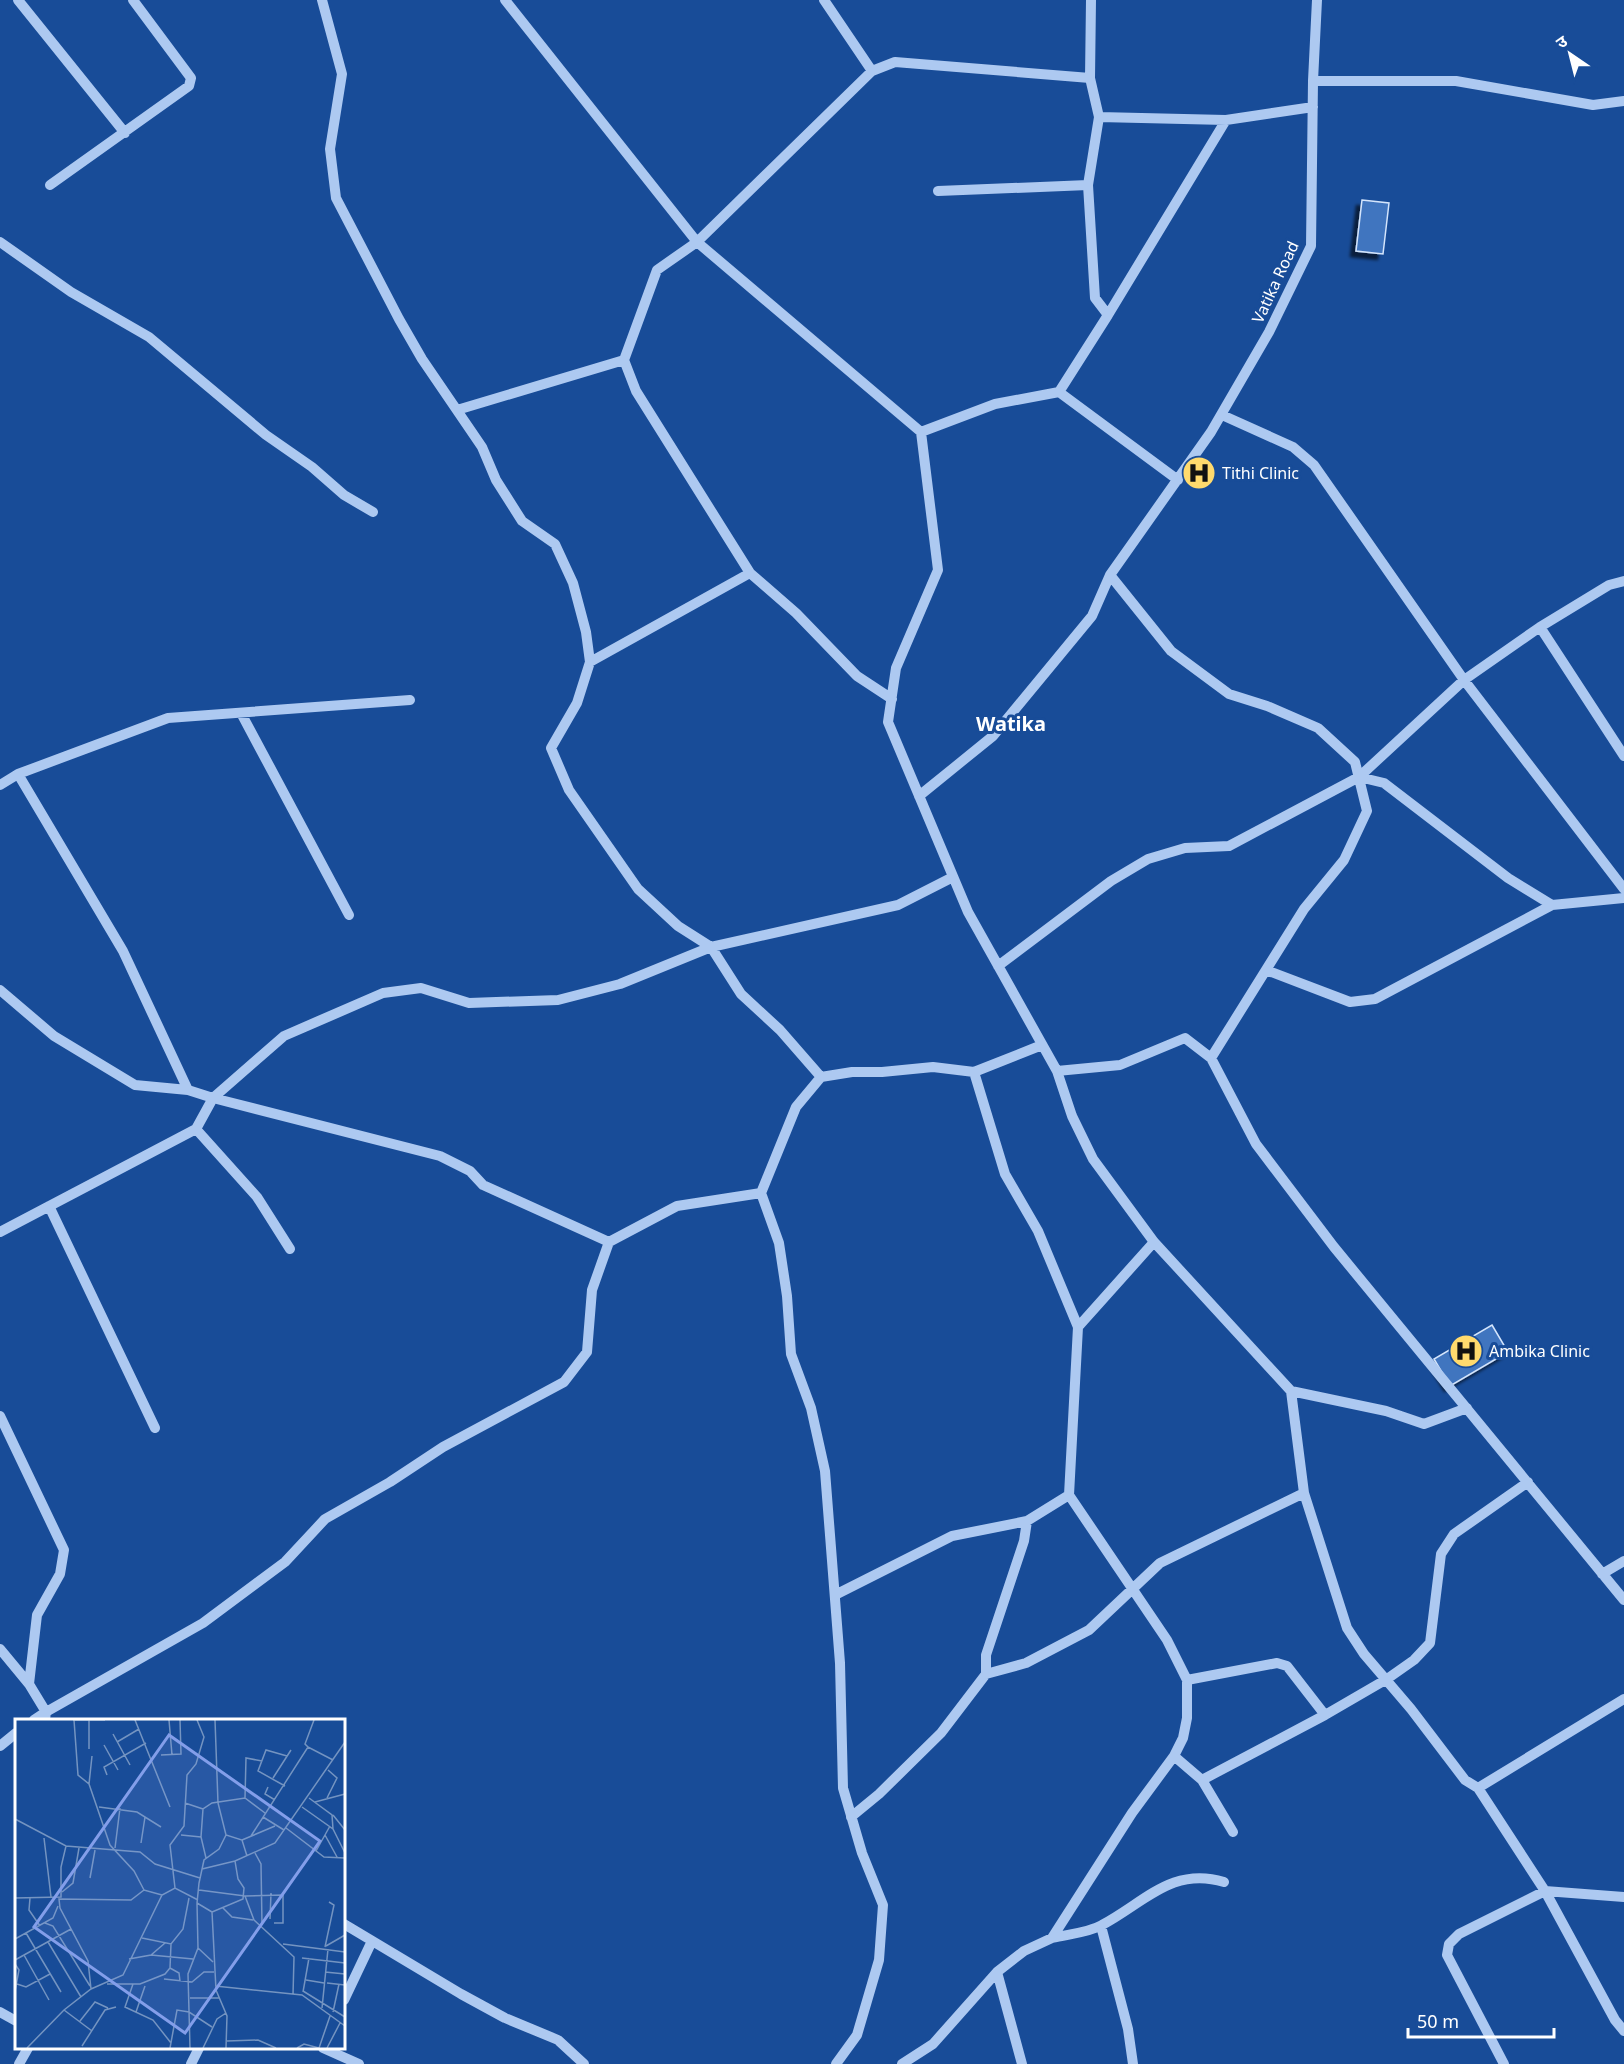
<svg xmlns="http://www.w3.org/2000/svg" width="1624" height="2064" viewBox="0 0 1624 2064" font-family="'Noto Sans','Noto Sans Devanagari',sans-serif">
<defs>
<filter id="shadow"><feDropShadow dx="-5.5" dy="5.5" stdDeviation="1.5" flood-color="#0009"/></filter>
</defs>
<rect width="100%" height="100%" fill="#184c98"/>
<path fill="#4175bf" stroke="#d4e5fc" stroke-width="1.5" filter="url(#shadow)" d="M1362,200L1389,203L1383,254L1356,251Z
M1492,1325L1508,1352L1450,1386L1434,1359Z"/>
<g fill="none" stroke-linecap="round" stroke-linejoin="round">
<path stroke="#adc9f1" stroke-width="10" d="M18,0L125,133
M322,0L342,74L330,149L336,198L399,319L422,359L482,447L496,480L522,521L555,544L573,583L586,632L590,662L577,703L551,748L569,790L638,889L678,926L711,947L741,994L780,1030L821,1077
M505,0L697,242L921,432L995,404L1059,392L1178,480
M824,0L872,71
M1091,0L1090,78L1099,117L1088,185L1095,298L1108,315
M1317,0L1313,81L1311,246L1269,332L1211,432L1110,575L1171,651L1229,694L1267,706L1318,728L1355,762L1367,811L1344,860L1304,909L1211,1058L1256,1144L1334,1247L1624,1600
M1313,81H1456L1593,105L1624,101
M1099,117L1226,120L1313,107
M50,185L189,86L191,78L133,0
M938,191L1088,185
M0,242L71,292L149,337L266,435L312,467L344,495L373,512
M1059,392L1108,315L1226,120
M457,410L624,360
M1222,415L1293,447L1314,465L1464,680L1624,889
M921,432L938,570L896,668L888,722L968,912L1057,1071L1120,1065L1185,1038L1211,1058
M1540,627L1624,756
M590,662L750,573
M892,699L857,676L796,613L750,573L636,391L624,360L657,270L697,242L872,71L895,62L1090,78
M241,713L349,915
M18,774L123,951L188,1090
M1359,777L1384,783L1508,878L1552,905L1624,898
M0,785L18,774L168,718L410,700
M919,796L993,736L1092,616L1110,575
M998,966L1111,881L1148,859L1185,848L1229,846L1359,777L1464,680L1540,627L1609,585L1624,581
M1266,970L1350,1002L1375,999L1552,905
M0,990L54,1036L135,1085L188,1090L213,1098L440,1156L470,1171L483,1185L609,1242
M1057,1071L1072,1116L1093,1159L1154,1242L1291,1391L1304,1493L1347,1628L1364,1654L1411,1709L1465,1780L1478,1788L1545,1891L1615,2020L1624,2031
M196,1129L257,1197L290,1249
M49,1206L155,1428
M0,1232L196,1129L213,1098L284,1036L383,993L421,988L469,1003L558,1000L620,984L711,947L898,905L953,877
M1078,1327L1154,1242
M1291,1391L1386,1411L1424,1424L1467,1408
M0,1416L64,1550L60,1574L37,1615L29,1684
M1602,1574L1624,1561
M835,1595L952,1536L1027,1521L1069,1495L1078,1327L1038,1231L1005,1174L974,1072
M0,1649L29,1684L46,1712L34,1720
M986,1674L1026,1663L1089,1630L1160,1563L1304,1493
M1187,1680L1277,1663L1287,1666L1325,1715
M45,1720L46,1712L203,1623L285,1562L325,1519L390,1482L443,1447L564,1382L587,1352L592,1290L609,1242L677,1206L761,1193
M0,1746L16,1733
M1174,1756L1202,1780L1233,1832
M1202,1780L1325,1715L1387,1679L1414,1660L1430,1643L1441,1554L1454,1534L1528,1482
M1478,1788L1624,1699
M851,1817L879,1794L941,1733L986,1674V1655L1024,1541L1027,1521
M344,1924L461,1994L505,2018L558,2040L584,2064
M1101,1926L1128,2029L1133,2064
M1052,1938C1068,1934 1088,1933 1102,1925C1144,1903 1172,1866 1224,1882
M997,1972L1022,2064
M344,2000L372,1941
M0,2012L16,2021
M323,2048L359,2064
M19,2064L28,2048
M191,2064L199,2048
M836,2064L857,2035L879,1960L883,1905L862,1853L843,1788L840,1663L825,1471L811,1408L791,1354L787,1296L779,1243L761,1193L796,1107L821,1077L852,1072H882L933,1067L974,1072L1042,1045
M902,2064L933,2044L997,1972L1024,1951L1052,1938L1132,1813L1174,1756L1183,1738L1187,1718V1680L1167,1640L1069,1495
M1504,2064L1447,1955L1449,1944L1459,1934L1545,1891L1624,1897"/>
</g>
<defs>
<symbol id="hospital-disc" viewBox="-11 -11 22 22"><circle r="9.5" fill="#ffda6d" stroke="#184c98"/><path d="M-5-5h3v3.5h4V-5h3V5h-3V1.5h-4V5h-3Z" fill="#111"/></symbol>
</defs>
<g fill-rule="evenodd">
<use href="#hospital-disc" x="1180" y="454" width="38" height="38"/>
<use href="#hospital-disc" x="1447" y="1332" width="38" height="38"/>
</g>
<g text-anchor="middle" stroke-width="6" stroke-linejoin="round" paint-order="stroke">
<g font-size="16" fill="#fff" stroke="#184c98">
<text transform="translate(1275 282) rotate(-65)" y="6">Vatika Road</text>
</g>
<g font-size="16" fill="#fff" stroke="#184c98" text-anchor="start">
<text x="1222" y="479">Tithi Clinic</text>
<text x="1489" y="1357">Ambika Clinic</text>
</g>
<g font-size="20" font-weight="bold" fill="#fff" stroke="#184c98">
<text x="1011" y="731">Watika</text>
</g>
</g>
<g transform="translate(15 1719)">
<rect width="330" height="330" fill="#184c98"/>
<path fill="none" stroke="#7494c1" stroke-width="1.5" d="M58,1H90M59,1L63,56L74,65L95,126L119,152L129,171M120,1L155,88M154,1L157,36M200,1L203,84L211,116L227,121L232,137M98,15L115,46M102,23L124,10M89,26L103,51M293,28L290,25L299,1M74,30V1M146,36L166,35L165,1M92,56L89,48L131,24M258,59L276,31M74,65L77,37M270,67L243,52L251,31L272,37M253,68L250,75L260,81M230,79L231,39L247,42M294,79L317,96L318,110M312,79L322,59L313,51M300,83L330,75M170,84L188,90M84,88L122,93L146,108M287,88L318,110L330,134M318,96L330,111M248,98L269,111M0,100L51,127L125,133L140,145L185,159M271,109L309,138L330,139M166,116L186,118M310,116L322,138M236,117L293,28L318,41M29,119L36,178M227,121L260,107M126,124L130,98M100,129L105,89M301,132L315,107M240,134L246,145L247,206M191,139L186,118L188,90L197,84L230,79L250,94M187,150L220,142M75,159L80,131M160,169L155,126L169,107L172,56L181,45L189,18L182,1M184,171L230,177L268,176V204H259M47,173L58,164L64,129M230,177L239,201L279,238L278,276M0,179L46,178V148L51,127M15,179L14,191L25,207M208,189L217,198L238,201M197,193L182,184L184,164L189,141L204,130L211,116M255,200L256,174M30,204L38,207L75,267M11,214L46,273M127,219L156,225L168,210L174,179M0,220L38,199L43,187M33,223L66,278M268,225L330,233M311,227L330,216M310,228L319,186L314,183M183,229L198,243M9,236L34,281M136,236L178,240M287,239L330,244M114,240L136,236L150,224M0,241L56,210M0,245L4,251L0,272M155,249L164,254L165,262M310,253L330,255M149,260L177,263L189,253H199M291,261L309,264M312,264L330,266M2,265L11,268L35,255M92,265H125L150,255L155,249L156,225M118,265L110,288L138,301L156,324M200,267L287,276L330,307M76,270L73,242L45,189L44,180L116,181L129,171L147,176M288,272L330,298M288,273L294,239M175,279H204M307,289L313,230M49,291L77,312M121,293L130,267M318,293L324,265M65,302L80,283L93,289M212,322L243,321L261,329M67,327L90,291L101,288M12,329L49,291L76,270L108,256L147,176L160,169L183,181M155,329L162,291L174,293L197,308M175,329L173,255L183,229L182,184M188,329L202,300L211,294M211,329L212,297L201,271L197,193L228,180L229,169L223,160L220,142L260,124L330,23M282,329L289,325L304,329M304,329L315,297M312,329L325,304"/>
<path fill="#839eea" fill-opacity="0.15" stroke="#839eea" stroke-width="3" d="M154,16L305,122L170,314L19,208Z"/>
<rect width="330" height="330" fill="none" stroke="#fff" stroke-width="3"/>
</g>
<g transform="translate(1570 54) rotate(325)" stroke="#184c98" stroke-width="4.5" paint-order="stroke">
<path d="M0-4.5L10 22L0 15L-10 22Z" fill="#ffffff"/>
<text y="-9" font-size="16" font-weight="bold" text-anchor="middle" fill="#ffffff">उ</text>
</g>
<path d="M1408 2028v9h146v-9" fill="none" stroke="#ffffff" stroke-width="3"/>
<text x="1417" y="2028" font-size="18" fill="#ffffff" stroke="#184c98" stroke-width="4.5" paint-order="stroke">50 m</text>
</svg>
